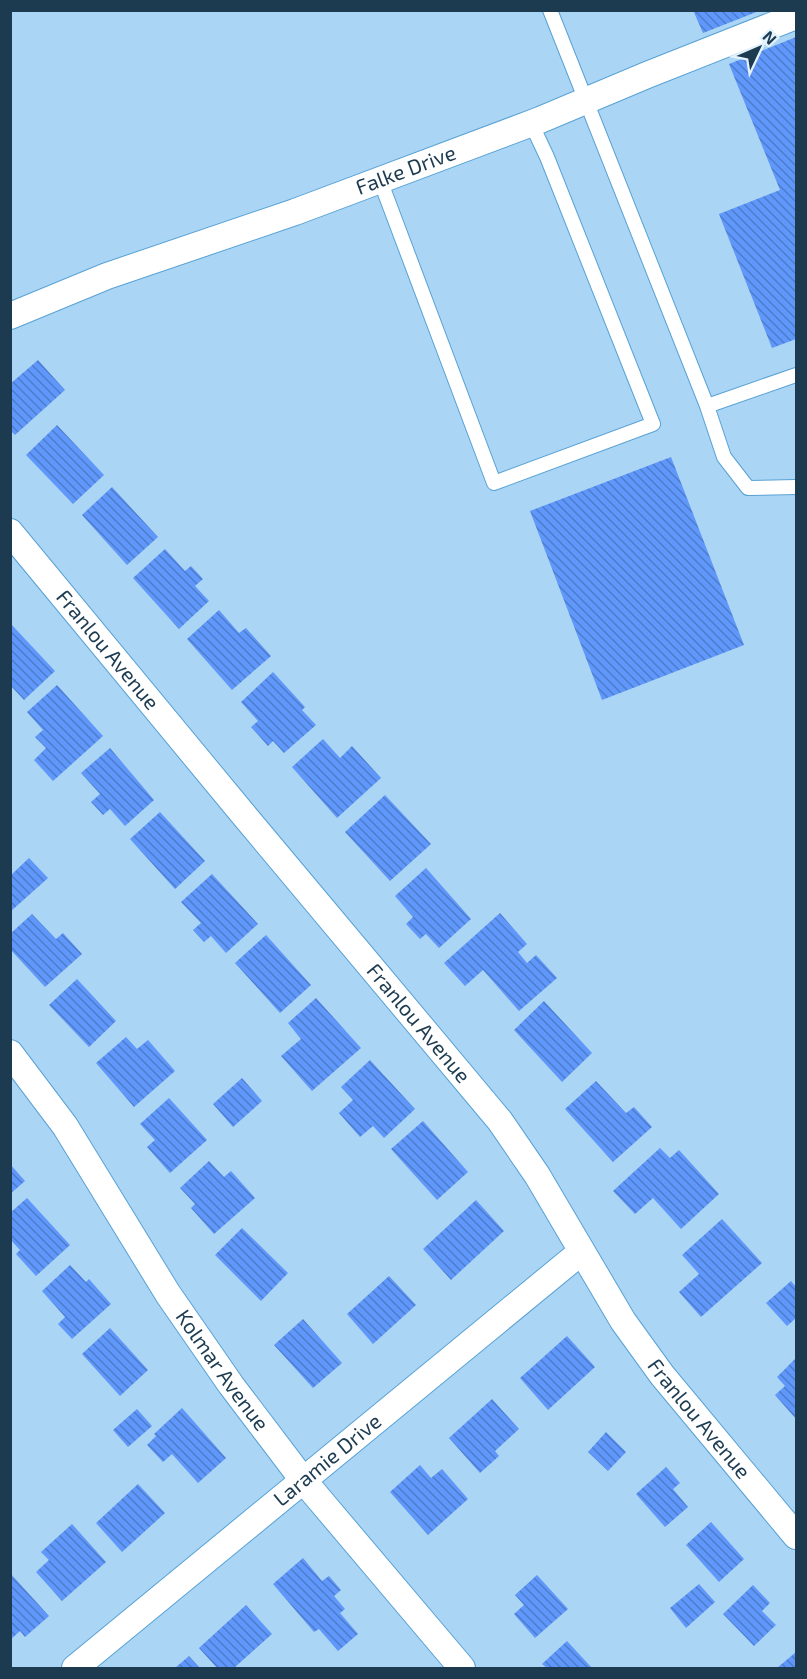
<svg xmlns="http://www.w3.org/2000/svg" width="807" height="1679" viewBox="0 0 807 1679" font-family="'Exo 2',sans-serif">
<defs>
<pattern id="building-back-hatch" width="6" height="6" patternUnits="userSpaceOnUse" patternTransform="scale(1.5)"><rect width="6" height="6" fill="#5f97fa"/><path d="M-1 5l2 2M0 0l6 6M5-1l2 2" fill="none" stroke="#4e7ccd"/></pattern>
</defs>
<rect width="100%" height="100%" fill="#aad5f5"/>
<path fill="url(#building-back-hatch)" d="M693,10H759V11L703,33Z
M796,37V339L772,348L719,214L780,190L729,64Z
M38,360L65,390L15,435L10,430V384Z
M57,425L104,475L73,504L26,455Z
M671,457L744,645L602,700L530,511Z
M112,487L158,537L127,565L82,515Z
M165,549L185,571L191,566L203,579L195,586L209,601L179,629L133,578Z
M219,610L239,633L246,628L271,656L232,690L187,639Z
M10,623L55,671L24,700L10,685Z
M273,672L305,707L302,710L316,725L284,753L273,741L268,746L251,727L258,721L241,702Z
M57,685L103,736L53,781L34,760L46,748L35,737L43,730L27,712Z
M323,739L340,758L352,746L381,778L337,818L292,767Z
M110,748L154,800L125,826L110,809L103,815L91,802L100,794L81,773Z
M385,795L431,844L390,881L345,832Z
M160,812L205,861L175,889L130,839Z
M29,858L48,878L10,912V876Z
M426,868L471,919L439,948L426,934L420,939L406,924L413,917L395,896Z
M212,874L258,924L226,953L211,936L204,942L193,930L201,923L181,902Z
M500,913L527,944L518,952L527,963L536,955L557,978L519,1011L483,970L465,986L444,963Z
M32,914L56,939L63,933L82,954L45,987L10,949V934Z
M266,935L311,985L280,1013L235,963Z
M77,979L116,1021L89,1047L49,1005Z
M316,998L361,1048L312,1091L281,1056L301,1039L288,1023Z
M544,1001L592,1053L562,1082L514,1030Z
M126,1037L137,1049L148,1040L175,1071L134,1107L96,1063Z
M370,1060L415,1109L384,1138L373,1126L360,1137L339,1113L353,1100L341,1087Z
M242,1078L262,1101L233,1127L213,1104Z
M596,1081L626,1113L634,1107L652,1127L613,1162L565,1109Z
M169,1098L207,1140L170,1173L147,1147L155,1140L140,1124Z
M423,1121L468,1172L437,1200L391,1149Z
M660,1148L670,1158L679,1150L719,1194L681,1229L653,1198L635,1214L613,1191Z
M209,1161L224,1177L231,1171L255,1198L214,1234L191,1208L195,1204L180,1188Z
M10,1164L25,1181L10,1194Z
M27,1198L70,1245L36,1276L16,1254L20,1250L10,1239V1213Z
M476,1200L504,1231L451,1280L423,1249Z
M722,1219L762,1263L701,1317L679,1292L699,1274L682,1255Z
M242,1228L288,1273L261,1301L215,1255Z
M70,1265L86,1282L89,1279L111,1304L72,1339L58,1324L65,1317L42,1291Z
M389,1276L416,1305L373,1344L347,1314Z
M791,1281L796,1287V1318L787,1326L766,1303Z
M303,1319L342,1363L313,1388L274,1345Z
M110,1328L148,1370L120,1396L82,1354Z
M567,1336L595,1367L548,1410L520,1378Z
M796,1358V1419L775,1395L785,1386L777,1377Z
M492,1399L519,1429L495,1451L499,1456L480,1473L449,1438Z
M182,1408L226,1458L198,1483L172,1454L163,1462L147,1445L156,1436L154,1434Z
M137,1409L152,1426L128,1447L113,1430Z
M606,1432L626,1452L608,1471L588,1452Z
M420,1465L431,1478L442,1469L468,1499L428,1535L390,1492Z
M666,1467L680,1483L673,1489L688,1507L665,1527L636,1494Z
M138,1484L165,1513L122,1552L96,1523Z
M711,1522L744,1559L719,1582L686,1545Z
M72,1524L106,1562L62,1601L36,1572L49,1560L41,1552Z
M303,1558L322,1581L329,1576L341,1590L334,1596L345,1609L340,1613L358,1634L338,1651L319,1629L314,1632L273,1584Z
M10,1573L49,1616L25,1637L20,1631L10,1640Z
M537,1575L568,1609L535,1638L514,1614L524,1605L515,1595Z
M699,1584L715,1602L686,1628L670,1608Z
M753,1585L770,1603L762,1611L776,1625L754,1646L723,1614Z
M246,1605L272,1634L234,1668H217L199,1648Z
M567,1641L592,1668H547L542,1664Z
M796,1652V1668H777Z
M189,1656L200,1668H175Z"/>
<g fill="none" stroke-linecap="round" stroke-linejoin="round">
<defs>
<path id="lane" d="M550,10L707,406L724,457L748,488L796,487
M380,180L494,483L653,424L547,157L531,123
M707,406L796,375"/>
<g id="street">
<path id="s1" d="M10,316L107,276L295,212L540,120L647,75L796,16"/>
<path id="s2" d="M10,532L243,814L500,1121L537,1175L623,1321L662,1375L796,1536"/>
<path id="s3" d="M10,1053L65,1126L168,1294L231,1385L303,1480L462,1668"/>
<path id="s4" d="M75,1668L581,1252"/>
</g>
</defs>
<use href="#lane" stroke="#58a2d5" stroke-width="16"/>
<use href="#street" stroke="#58a2d5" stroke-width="28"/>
<use href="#lane" stroke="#fff" stroke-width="14"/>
<use href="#street" stroke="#fff" stroke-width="26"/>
</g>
<g text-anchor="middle" stroke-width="5" stroke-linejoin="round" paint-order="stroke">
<g font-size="21" fill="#1c3b51" stroke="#e3f2fd">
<text dy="7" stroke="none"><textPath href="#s1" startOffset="422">Falke Drive</textPath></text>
<text dy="7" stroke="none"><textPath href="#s2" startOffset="153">Franlou Avenue</textPath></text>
<text dy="7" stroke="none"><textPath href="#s2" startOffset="639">Franlou Avenue</textPath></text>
<text dy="7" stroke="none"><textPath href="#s3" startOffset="382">Kolmar Avenue</textPath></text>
<text dy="7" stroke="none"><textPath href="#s2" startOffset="1125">Franlou Avenue</textPath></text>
<text dy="7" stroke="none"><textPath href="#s4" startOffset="327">Laramie Drive</textPath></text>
</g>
</g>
<rect width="807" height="1679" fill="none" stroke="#1c3b51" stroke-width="24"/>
<g transform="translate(759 48) rotate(46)" stroke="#e3f2fd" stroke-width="4.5" paint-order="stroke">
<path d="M0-4.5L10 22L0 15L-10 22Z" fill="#1c3b51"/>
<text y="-9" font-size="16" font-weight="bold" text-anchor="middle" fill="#1c3b51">N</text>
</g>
</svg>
